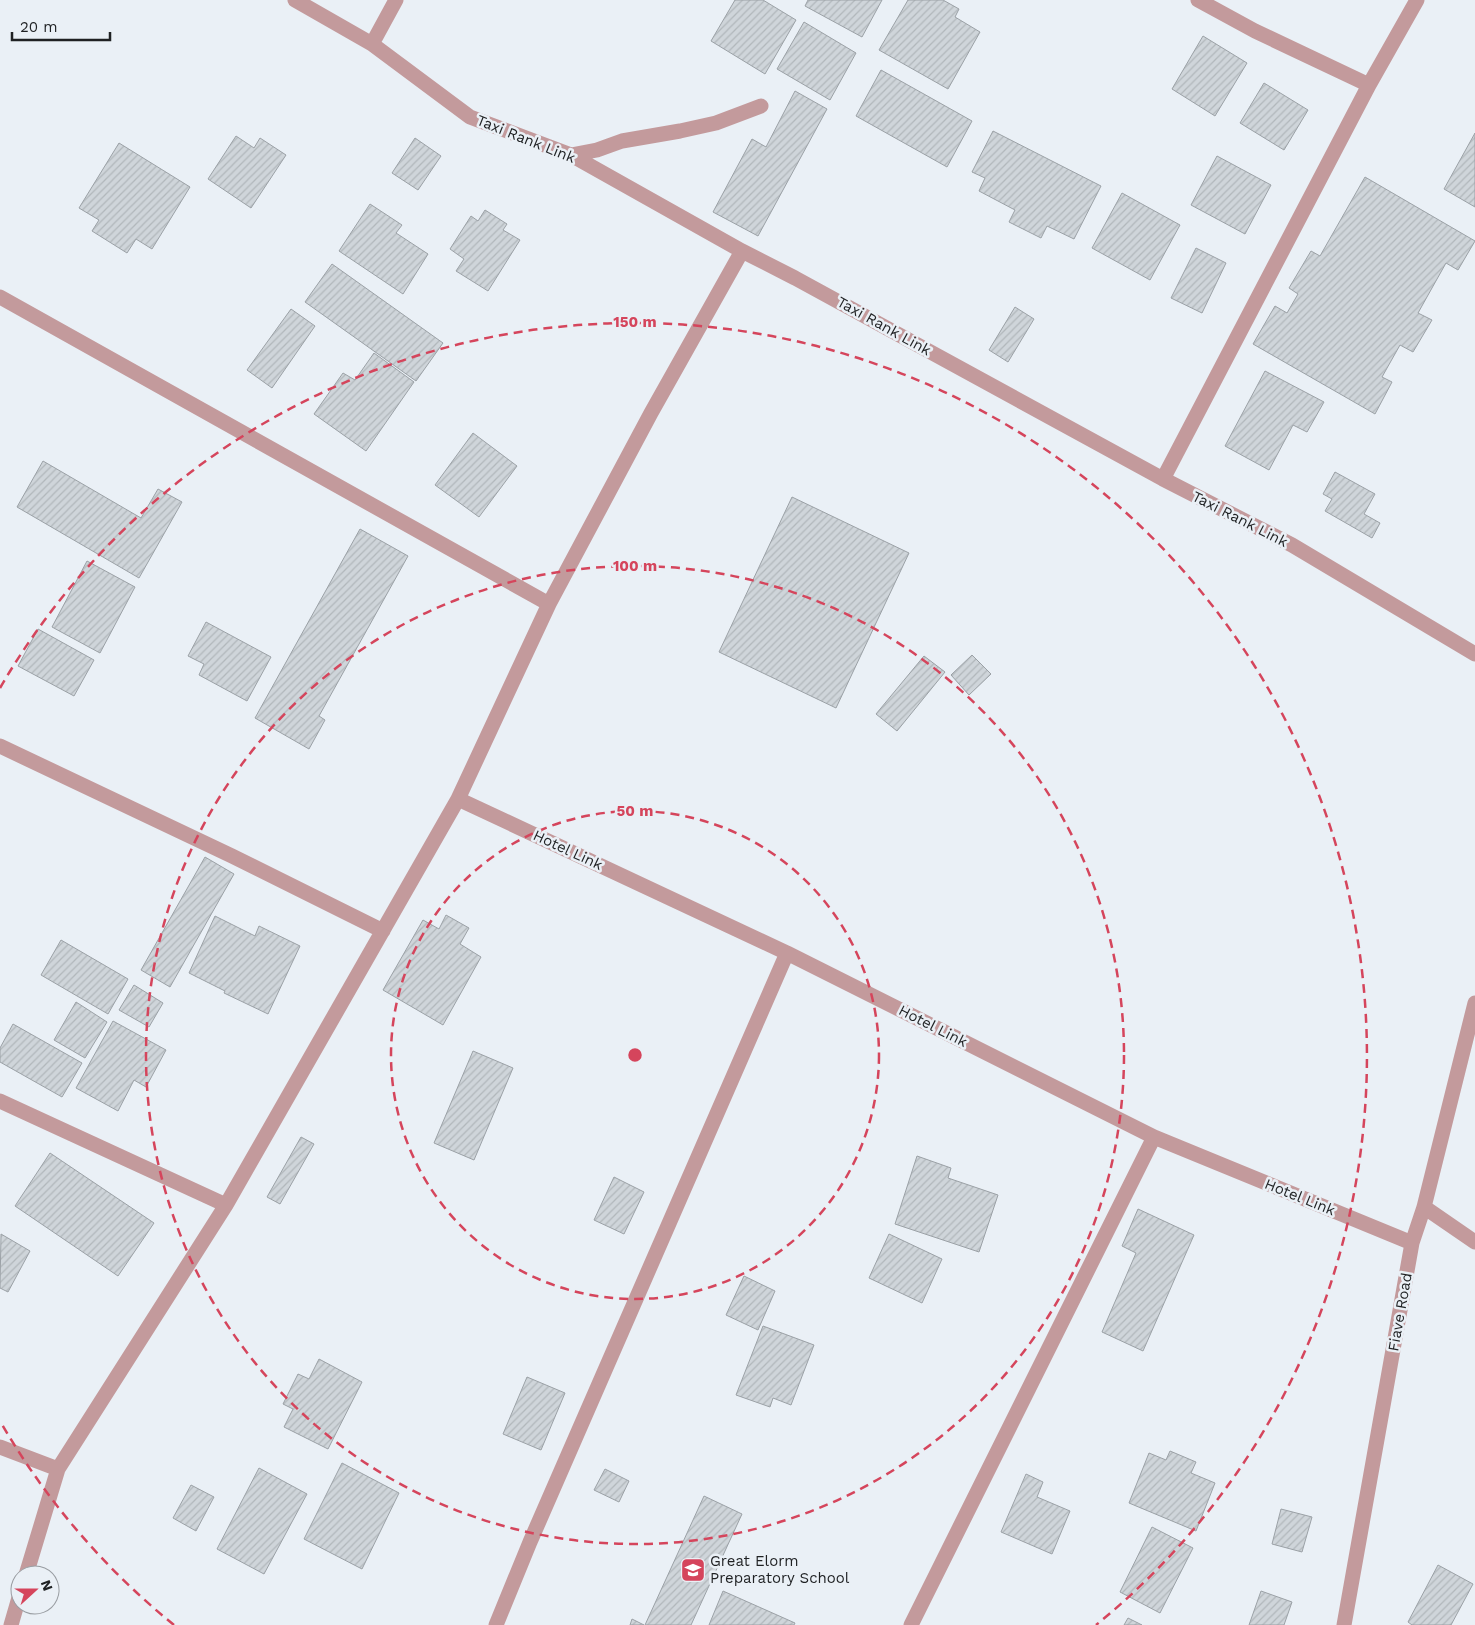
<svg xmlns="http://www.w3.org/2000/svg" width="1475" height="1625" viewBox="0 0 1475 1625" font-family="'Work Sans',sans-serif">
<defs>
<pattern id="building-hatch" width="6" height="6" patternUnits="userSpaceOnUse" patternTransform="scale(1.25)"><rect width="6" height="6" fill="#cfd5da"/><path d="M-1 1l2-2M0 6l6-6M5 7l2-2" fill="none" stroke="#b1b7bb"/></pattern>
</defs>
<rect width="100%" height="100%" fill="#eaf0f6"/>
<path fill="url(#building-hatch)" stroke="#9ba1a6" d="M735,0H763L796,20L765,74L711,41Z
M808,0H882L862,37L805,6Z
M908,0H943L959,9L955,17L980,32L948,89L879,50Z
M804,22L856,53L830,100L777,69Z
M1203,36L1247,63L1215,116L1172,89Z
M881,70L972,121L947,167L856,116Z
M1264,83L1308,110L1284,150L1240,123Z
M795,91L827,109L758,236L713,212L752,139L766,147Z
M993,131L1101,186L1074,239L1047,226L1041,238L1009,222L1015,210L979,191L985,178L972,172Z
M1475,133V207L1444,189Z
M236,136L254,148L260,138L286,155L251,208L208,179Z
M415,138L441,156L418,190L392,173Z
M119,143L190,187L152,249L136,239L127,253L92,231L99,220L79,208Z
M1217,156L1271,185L1245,234L1191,205Z
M1365,177L1475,241L1458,270L1446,263L1418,313L1432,320L1413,352L1400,345L1382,377L1392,382L1375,414L1253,344L1275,306L1287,313L1298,294L1289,288L1311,251L1320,256Z
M1122,193L1180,225L1150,280L1092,248Z
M370,204L402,225L396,233L428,254L403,294L339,251Z
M485,210L507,224L503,230L520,240L488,291L456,271L464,259L450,249L471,216L478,221Z
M1196,248L1226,263L1202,313L1171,298Z
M332,264L443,343L416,381L305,302Z
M1015,307L1034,319L1008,362L989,350Z
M291,309L315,326L272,388L247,370Z
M374,353L414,382L366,451L314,414L343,373L355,380Z
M1265,371L1324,402L1307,432L1293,425L1269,470L1225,446Z
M473,433L517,466L479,517L435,485Z
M43,461L141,518L158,489L182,502L139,578L17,507Z
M1335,472L1375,494L1364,514L1380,523L1372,538L1325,511L1332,499L1323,494Z
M792,497L909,553L836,708L719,652Z
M360,529L408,556L319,716L325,720L309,749L255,718Z
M87,561L135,587L100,653L52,627Z
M206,622L271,657L247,701L199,675L204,664L188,656Z
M38,629L94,660L74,696L18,666Z
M972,655L991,674L969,695L951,675Z
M924,656L945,672L897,731L876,714Z
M205,857L234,874L170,987L141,970Z
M446,915L469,928L460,944L481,957L443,1025L383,990L423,920L439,929Z
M215,916L255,936L259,926L300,946L268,1014L224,993L225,991L189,973Z
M61,940L128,979L108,1014L41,975Z
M134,985L163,1003L149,1027L119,1010Z
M76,1002L107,1022L85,1058L54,1040Z
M113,1021L166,1050L146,1087L134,1080L118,1111L76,1088Z
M13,1024L82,1063L62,1097L0,1062V1048Z
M473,1051L513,1068L474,1160L434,1143Z
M301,1137L314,1144L280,1204L267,1197Z
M50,1153L154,1223L118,1276L15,1206Z
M917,1156L951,1168L948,1178L998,1195L979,1252L895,1224Z
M614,1177L644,1192L624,1234L594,1220Z
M1138,1209L1194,1235L1143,1351L1102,1332L1136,1253L1122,1246Z
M1,1234L30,1251L8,1292L0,1288Z
M889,1234L942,1259L922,1303L869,1278Z
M744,1276L775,1291L758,1330L726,1315Z
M763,1326L814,1345L791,1405L773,1398L770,1407L736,1395Z
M319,1359L362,1382L328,1449L284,1427L293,1409L283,1404L298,1374L309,1379Z
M527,1377L565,1393L541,1450L503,1434Z
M1170,1451L1196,1462L1191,1473L1215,1483L1196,1531L1129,1503L1149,1453L1166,1460Z
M342,1463L399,1493L362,1569L304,1539Z
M259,1468L307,1494L264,1574L217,1549Z
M605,1469L629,1481L619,1502L594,1490Z
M1026,1474L1043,1482L1037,1497L1070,1511L1052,1554L1001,1532Z
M191,1485L214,1497L196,1531L173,1518Z
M704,1496L742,1514L691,1625H645Z
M1281,1509L1312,1517L1302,1552L1272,1544Z
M1152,1527L1193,1548L1160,1613L1120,1592Z
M1438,1565L1473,1584L1451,1625H1412L1408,1622Z
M723,1591L795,1623L794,1625H709Z
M1261,1591L1292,1602L1284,1625H1249Z
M1128,1618L1142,1625H1124Z
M632,1619L644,1625H630Z"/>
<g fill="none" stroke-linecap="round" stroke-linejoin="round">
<path stroke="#c39a9c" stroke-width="15" d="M295,0L372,44L470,117L571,155L742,251L795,278L1163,479L1292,545L1475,654
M1198,0L1255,31L1369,85
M372,44L396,0
M571,155L597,150L622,141L680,131L716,123L761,106
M0,297L549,604
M1163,479L1369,85L1417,0
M0,746L232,856L383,931
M458,799L787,953L1154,1137L1412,1243
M0,1101L226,1205
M1424,1207L1475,1242
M0,1447L58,1469
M26,1575L58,1469L226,1205L458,799L549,604L651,413L742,251
M11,1625L20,1594
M496,1625L530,1542L787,953
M911,1625L1154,1137
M1344,1625L1412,1243L1424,1207L1475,1003"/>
</g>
<g fill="none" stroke="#d5455c" stroke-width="2.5" stroke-dasharray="9 6">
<circle cx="635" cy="1055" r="244"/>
<circle cx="635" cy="1055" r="489"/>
<path d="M174 1625A733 733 0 0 1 0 1421M0 688A733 733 0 1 1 1096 1625"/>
</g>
<defs>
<symbol id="school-square" viewBox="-11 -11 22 22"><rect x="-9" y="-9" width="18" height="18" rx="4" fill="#d5455c" stroke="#eaf0f6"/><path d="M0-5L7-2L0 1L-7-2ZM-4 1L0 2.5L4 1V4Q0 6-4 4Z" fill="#fff"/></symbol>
</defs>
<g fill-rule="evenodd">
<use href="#school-square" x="679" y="1556" width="28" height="28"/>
</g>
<g text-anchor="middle" stroke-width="5" stroke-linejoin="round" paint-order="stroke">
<g font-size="15" fill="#1f2123" stroke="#eaf0f6">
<text transform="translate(526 139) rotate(22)" y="5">Taxi Rank Link</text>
<text transform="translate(884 326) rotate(29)" y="5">Taxi Rank Link</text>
<text transform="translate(1240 519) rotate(27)" y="5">Taxi Rank Link</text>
<text transform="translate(568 850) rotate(25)" y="5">Hotel Link</text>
<text transform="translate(933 1026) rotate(27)" y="5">Hotel Link</text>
<text transform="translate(1300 1197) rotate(22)" y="5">Hotel Link</text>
<text transform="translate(1400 1312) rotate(-80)" y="5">Fiave Road</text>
</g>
<g font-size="15" fill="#1f2123" stroke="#eaf0f6" text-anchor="start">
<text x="710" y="1566">Great Elorm<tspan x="710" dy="17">Preparatory School</tspan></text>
</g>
</g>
<circle cx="635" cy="1055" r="8" fill="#d5455c" stroke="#eaf0f6" stroke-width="2.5"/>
<g font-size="15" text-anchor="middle" font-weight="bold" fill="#d5455c" stroke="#eaf0f6" stroke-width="5" stroke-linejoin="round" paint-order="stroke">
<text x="635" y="327">150 m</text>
<text x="635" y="571">100 m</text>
<text x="635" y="816">50 m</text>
</g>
<g transform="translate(35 1590) rotate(69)"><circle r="24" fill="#eaf0f6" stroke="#999da2"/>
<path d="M0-4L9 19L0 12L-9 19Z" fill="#d5455c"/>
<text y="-8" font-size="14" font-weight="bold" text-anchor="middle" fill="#1f2123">N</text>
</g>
<path d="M12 32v8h98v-8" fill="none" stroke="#1f2123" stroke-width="2.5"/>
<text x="20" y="32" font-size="15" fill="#1f2123" stroke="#eaf0f6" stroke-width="4" paint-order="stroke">20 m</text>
</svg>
